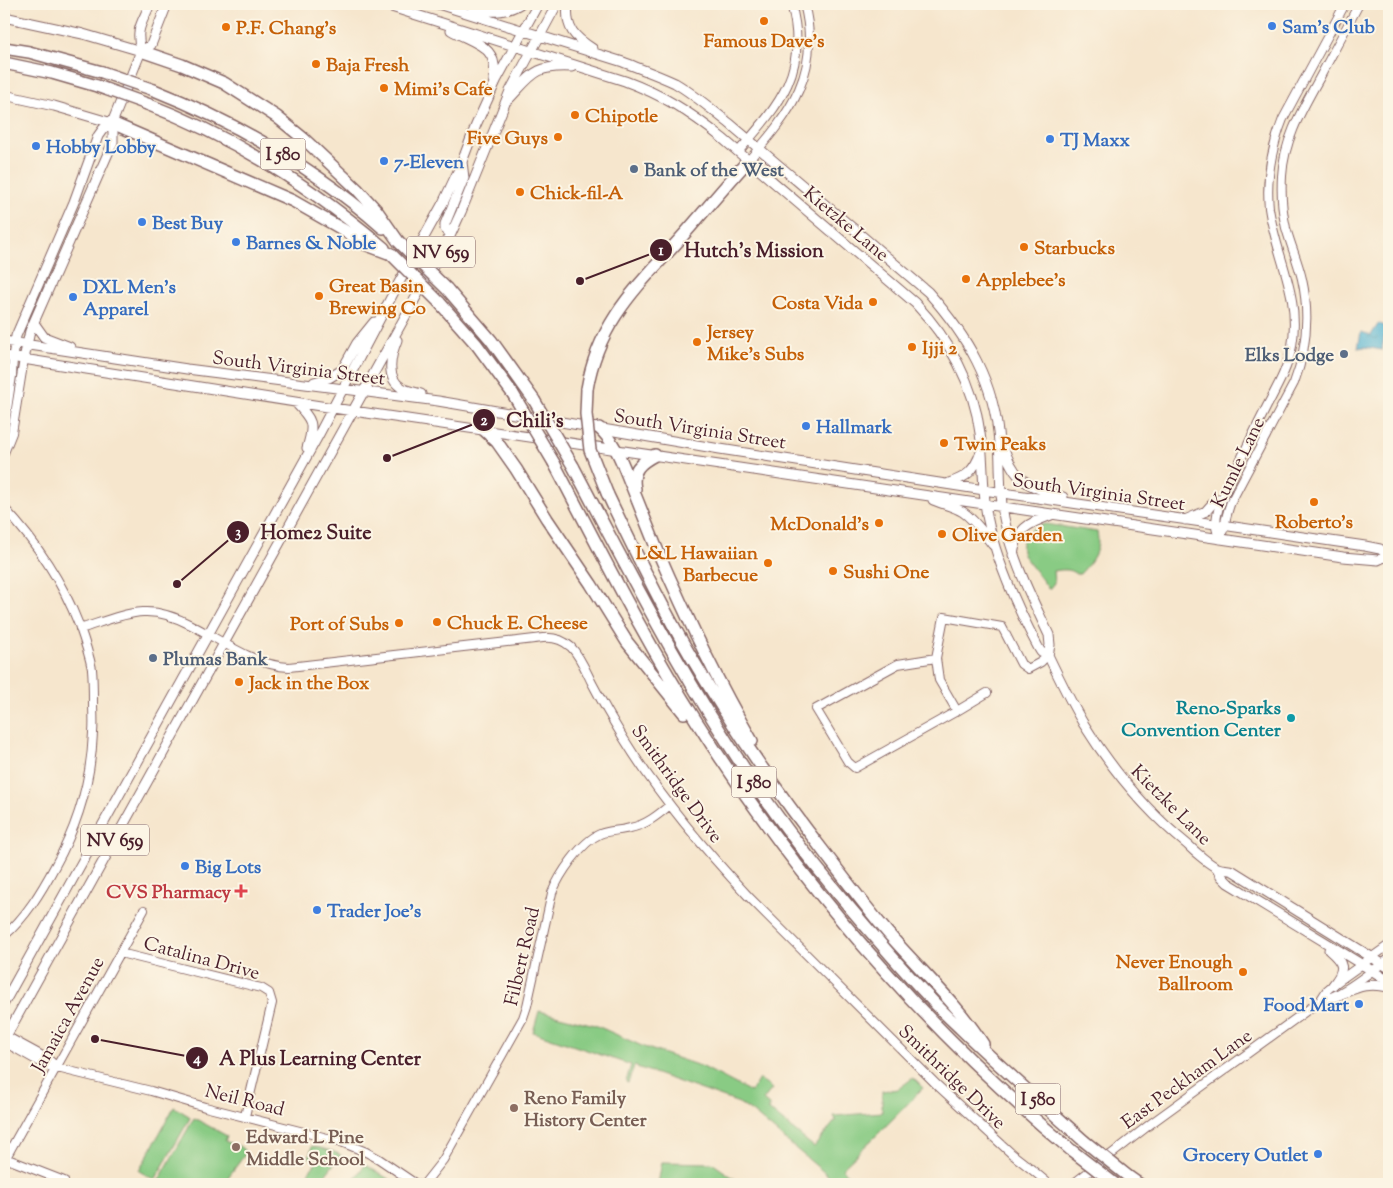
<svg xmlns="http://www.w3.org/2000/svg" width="1393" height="1188" viewBox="0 0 1393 1188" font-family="'Sorts Mill Goudy',serif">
<defs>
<pattern id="water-ripples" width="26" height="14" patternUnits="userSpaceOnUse" patternTransform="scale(1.25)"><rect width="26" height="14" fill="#53b3d1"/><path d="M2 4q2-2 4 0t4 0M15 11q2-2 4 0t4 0" fill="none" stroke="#4791aa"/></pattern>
</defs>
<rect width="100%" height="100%" fill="#fcf5e5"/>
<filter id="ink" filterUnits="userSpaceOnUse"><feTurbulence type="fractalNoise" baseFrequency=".02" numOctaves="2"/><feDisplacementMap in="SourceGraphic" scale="10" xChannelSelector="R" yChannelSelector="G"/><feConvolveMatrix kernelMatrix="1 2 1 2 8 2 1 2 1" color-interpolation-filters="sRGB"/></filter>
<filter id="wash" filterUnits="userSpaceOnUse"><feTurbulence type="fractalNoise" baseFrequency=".0096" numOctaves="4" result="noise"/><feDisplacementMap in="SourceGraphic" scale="20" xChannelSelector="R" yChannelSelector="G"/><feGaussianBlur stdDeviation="1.12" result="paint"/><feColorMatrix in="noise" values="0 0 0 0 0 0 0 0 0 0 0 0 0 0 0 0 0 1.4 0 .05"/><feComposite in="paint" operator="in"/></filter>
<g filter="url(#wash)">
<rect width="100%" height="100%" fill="#f6e6cd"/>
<path fill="#89cb84" stroke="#6a7558" d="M1046,524L1097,532C1101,550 1092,561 1080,574H1076C1069,568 1061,570 1053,571L1054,583L1049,589L1023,555C1017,540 1031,526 1046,524Z
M539,1011L595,1025L644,1047L703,1067L751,1092L759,1079L772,1089L763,1100L770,1106L768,1109L814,1147L836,1120L834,1116L882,1112V1091L898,1089L913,1078L923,1088L880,1132L842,1168L856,1184H838L752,1112L739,1103L634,1066L628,1083L626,1082L631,1065L533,1032Z
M174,1107L189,1116L190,1118L155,1180L139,1171Z
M194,1118L227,1136L225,1141C233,1145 241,1144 246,1153L223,1184H162L158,1182Z
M312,1146L332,1151L341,1155L320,1182L308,1173L316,1163L309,1157Z
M662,1162L712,1163L742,1184H658Z
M365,1165L397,1184H350Z"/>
<path fill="url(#water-ripples)" stroke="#4e697e" d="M1379,323L1389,329L1384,337L1382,350L1364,347L1358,348L1361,332L1371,335Z"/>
</g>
<g filter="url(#ink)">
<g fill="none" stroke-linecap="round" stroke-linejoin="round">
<defs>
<path id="minor" d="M738,152C779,105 810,71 791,4
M748,161C791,113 822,71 804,4
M4,429L12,376L13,358
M4,453L12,433L24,359
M4,508C36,542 62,581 79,625C84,639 89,654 92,669C93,680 93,691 93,703C93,713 94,723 93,733C91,780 78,825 55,866C41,892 26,917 4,936
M1220,539C1225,527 1226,514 1231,502L1294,383C1307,349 1310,315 1302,279C1298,262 1291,246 1286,228C1282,211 1281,193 1282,176C1284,139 1303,108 1320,77C1333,53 1346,28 1359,4
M1220,539C1218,535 1216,530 1216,525C1216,508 1225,492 1232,478C1243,454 1255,430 1267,406C1277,387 1288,368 1292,346C1301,295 1276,257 1269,208C1266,178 1272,147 1283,119L1345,4
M80,629C100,623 122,613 143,612C161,611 176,617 191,625C221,640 256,666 289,667L543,638C553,637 563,640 571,647C580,656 586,671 592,683C602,702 613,721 624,739C659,796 703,848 749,897L937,1085L1012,1154L1030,1168L1049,1184
M936,658L898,664L816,709L848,762L855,768L957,711
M987,693L957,711L939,680L936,658L944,617L1002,627L1021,664L1028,669L1041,662L1048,655
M120,953L261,988L269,993L272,1003L245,1116
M1320,1001L1327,990L1333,985L1389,945
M4,1035L48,1059L56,1066
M4,1042L45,1065L151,1091L205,1107L339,1141L366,1152L379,1159L416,1184
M5,1158L64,1181
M4,1161L144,910
M424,1184L443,1160L523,1018L527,1006L552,893C559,875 581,842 600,834C609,830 620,831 630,828C646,825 658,815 670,805
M1073,1184L1153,1122L1320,1001C1344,995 1369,972 1389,959"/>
<path id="major" d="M382,4L625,81C663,95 690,112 722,138L915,303C949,339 974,384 980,433C984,461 982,489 987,516C996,561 1017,607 1038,647L1041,652L1048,655C1059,678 1070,701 1083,723C1111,768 1146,811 1188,845C1194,851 1211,866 1218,868C1223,870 1228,869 1233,871L1389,968
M438,4L623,62C641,69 658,75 675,83C694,94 711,109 729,123L928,292C967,336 995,382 999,443C1001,468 999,493 1004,518C1012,560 1031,596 1049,635L1050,645L1048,655
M568,4C565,28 574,37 593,49
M472,11C489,11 504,14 520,4
M4,17L83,34L141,51
M451,30C475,44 499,45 494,80
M141,51L151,45L167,4
M4,95L54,106L112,123
M508,100C533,74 534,65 572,67
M451,234L445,229V224L464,178L462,162
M34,323L44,337L70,347
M397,340C391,355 385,378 402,388C407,391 414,392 421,394
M4,341L187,369L438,401L720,449L1010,494L1365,546L1380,549L1389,556
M4,356L333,408L1343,557L1378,560L1388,555
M13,358L16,336L74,202L98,136L103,129L112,123
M24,359L30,331L113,142V132L112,123L141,51C135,28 142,24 150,4
M314,382L329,378L342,370L357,343L374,322
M295,402C312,420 315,423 307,448
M1003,446C1015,483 1029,486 1063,497
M949,483C967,477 974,471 981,452
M933,500C942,504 954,506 963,512C975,520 984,534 993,545
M1185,520L1206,511L1214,502L1223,498
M1013,555C1017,528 1027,524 1051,515
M1217,868L1221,876L1228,883L1389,981
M1329,950C1344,963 1346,969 1333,985
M1334,997C1357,988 1364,982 1389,987
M4,1003L318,436L396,288L443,203L460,167L476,125L497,79L538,4
M4,1040L451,234L461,212L510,91L557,4"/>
<path id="highway" d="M4,48L29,52L102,72
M141,51L182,65L224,83L277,117L304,139L357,189L377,211L398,241
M4,63L52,73L97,86
M154,90C237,123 316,169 383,228
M147,104C234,137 313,188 384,248
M112,123L293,201L342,229L367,245L391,254
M447,289L491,340L534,400
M439,302L477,345L513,394
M587,389C598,322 638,286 680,239C703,213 725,186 748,161
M599,428C617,444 623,466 632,487C640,507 648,527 656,547C685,614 715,678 752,741
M483,429L497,442L516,469L547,519L591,584L627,642L684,713
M554,463C600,550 644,639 697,722C799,883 925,1028 1071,1150
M573,466C633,580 691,694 766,800C801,850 840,897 881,944C906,973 932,1002 960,1028C1000,1067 1042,1103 1084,1141
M635,489C631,470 640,463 655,455
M607,493C633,548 659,602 690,655C730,723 775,789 824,852C844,878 865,906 887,932C919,969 956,1002 983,1044
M1129,1177L1139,1184"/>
</defs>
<use href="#minor" stroke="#866564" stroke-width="10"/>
<use href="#major" stroke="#866564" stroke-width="11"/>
<use href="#highway" stroke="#866564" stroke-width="14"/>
<use href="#minor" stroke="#fff" stroke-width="8"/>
<use href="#major" stroke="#fff" stroke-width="9"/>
<use href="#highway" stroke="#fff" stroke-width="11"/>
<defs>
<path id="highway-bridge" d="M102,72L154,90
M97,86L147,104
M398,241L447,289
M391,254L439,302
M587,389L586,414L590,450L607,493
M513,394L554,463
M534,400L573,466
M1084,1141L1129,1177
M1071,1150L1115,1184"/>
</defs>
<use href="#highway-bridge" stroke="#866564" stroke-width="14" stroke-linecap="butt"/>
<use href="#highway-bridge" stroke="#fff" stroke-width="11"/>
</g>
</g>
<g fill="#e8710a" stroke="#fcf5e5" stroke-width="2">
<circle cx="764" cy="21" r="5"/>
<circle cx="226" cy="27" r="5"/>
<circle cx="316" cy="64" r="5"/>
<circle cx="384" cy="88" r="5"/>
<circle cx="575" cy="115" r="5"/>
<circle cx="558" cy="137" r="5"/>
<circle cx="520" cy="192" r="5"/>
<circle cx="1024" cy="247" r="5"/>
<circle cx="966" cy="279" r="5"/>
<circle cx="319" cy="296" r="5"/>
<circle cx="873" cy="302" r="5"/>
<circle cx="697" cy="342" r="5"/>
<circle cx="912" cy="347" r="5"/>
<circle cx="944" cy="443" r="5"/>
<circle cx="1314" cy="502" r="5"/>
<circle cx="879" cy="523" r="5"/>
<circle cx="942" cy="534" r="5"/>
<circle cx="768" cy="563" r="5"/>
<circle cx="833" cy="571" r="5"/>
<circle cx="437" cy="622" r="5"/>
<circle cx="399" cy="623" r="5"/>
<circle cx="239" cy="682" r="5"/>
<circle cx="1243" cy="972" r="5"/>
</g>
<g fill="#3f7fe0" stroke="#fcf5e5" stroke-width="2">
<circle cx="1272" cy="26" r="5"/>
<circle cx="1050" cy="139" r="5"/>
<circle cx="36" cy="146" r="5"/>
<circle cx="384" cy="161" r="5"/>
<circle cx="142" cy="222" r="5"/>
<circle cx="236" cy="242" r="5"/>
<circle cx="73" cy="297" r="5"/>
<circle cx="806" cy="426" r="5"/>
<circle cx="185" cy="866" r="5"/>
<circle cx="317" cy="910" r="5"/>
<circle cx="1359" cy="1004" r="5"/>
<circle cx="1318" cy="1154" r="5"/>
</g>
<g fill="#5c6f8a" stroke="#fcf5e5" stroke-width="2">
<circle cx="634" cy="169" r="5"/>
<circle cx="1344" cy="354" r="5"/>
<circle cx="153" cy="658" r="5"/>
</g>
<circle fill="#0f9aa8" stroke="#fcf5e5" stroke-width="2" cx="1291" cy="718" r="5"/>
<path fill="#e0444e" stroke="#fcf5e5" stroke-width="2" d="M238.5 883.5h5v5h5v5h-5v5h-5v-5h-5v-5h5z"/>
<g fill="#8d6e63" stroke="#fcf5e5" stroke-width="2">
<circle cx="514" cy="1108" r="5"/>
<circle cx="236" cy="1147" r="5"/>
</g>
<g text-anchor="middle" stroke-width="4" stroke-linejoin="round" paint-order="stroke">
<g fill="#fcf5e5" stroke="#7f5f63" stroke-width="1">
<rect x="260.5" y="138.5" width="45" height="31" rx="4"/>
<rect x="407" y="236.5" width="68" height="31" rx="4"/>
<rect x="731.5" y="766.5" width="45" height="31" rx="4"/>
<rect x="81" y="824.5" width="68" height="31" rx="4"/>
<rect x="1015.5" y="1083.5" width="45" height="31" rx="4"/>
</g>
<g font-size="18" font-weight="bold" fill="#4a1f2b">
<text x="283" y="160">I 580</text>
<text x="441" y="258">NV 659</text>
<text x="754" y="788">I 580</text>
<text x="115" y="846">NV 659</text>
<text x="1038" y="1105">I 580</text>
</g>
<g font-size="19" font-weight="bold" fill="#366cbe" stroke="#fcf5e5" text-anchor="start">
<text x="1282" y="33">Sam's Club</text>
<text x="1060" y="146">TJ Maxx</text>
<text x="46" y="153">Hobby Lobby</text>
<text x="394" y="168">7-Eleven</text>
<text x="152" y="229">Best Buy</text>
<text x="246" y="249">Barnes &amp; Noble</text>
<text x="83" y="293">DXL Men's<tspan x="83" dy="22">Apparel</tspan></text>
<text x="816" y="433">Hallmark</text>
<text x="195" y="873">Big Lots</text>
<text x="327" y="917">Trader Joe's</text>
<text x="1349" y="1011" text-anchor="end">Food Mart</text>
<text x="1308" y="1161" text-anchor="end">Grocery Outlet</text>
</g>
<g font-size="19" font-weight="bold" fill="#c56008" stroke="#fcf5e5" text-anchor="start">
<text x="236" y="34">P.F. Chang's</text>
<text x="764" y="47" text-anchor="middle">Famous Dave's</text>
<text x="326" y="71">Baja Fresh</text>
<text x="394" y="95">Mimi's Cafe</text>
<text x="585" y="122">Chipotle</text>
<text x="548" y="144" text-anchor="end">Five Guys</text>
<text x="530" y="199">Chick-fil-A</text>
<text x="1034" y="254">Starbucks</text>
<text x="976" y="286">Applebee's</text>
<text x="329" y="292">Great Basin<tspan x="329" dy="22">Brewing Co</tspan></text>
<text x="863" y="309" text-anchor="end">Costa Vida</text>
<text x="707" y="338">Jersey<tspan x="707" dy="22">Mike's Subs</tspan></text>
<text x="922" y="354">Ijji 2</text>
<text x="954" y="450">Twin Peaks</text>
<text x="1314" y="528" text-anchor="middle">Roberto's</text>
<text x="869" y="530" text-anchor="end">McDonald's</text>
<text x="952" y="541">Olive Garden</text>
<text x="758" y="559" text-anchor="end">L&amp;L Hawaiian<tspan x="758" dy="22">Barbecue</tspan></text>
<text x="843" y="578">Sushi One</text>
<text x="447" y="629">Chuck E. Cheese</text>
<text x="389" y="630" text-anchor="end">Port of Subs</text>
<text x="249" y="689">Jack in the Box</text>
<text x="1233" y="968" text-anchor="end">Never Enough<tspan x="1233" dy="22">Ballroom</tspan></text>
</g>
<g font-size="19" font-weight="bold" fill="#4e5e75" stroke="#fcf5e5" text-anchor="start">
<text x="644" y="176">Bank of the West</text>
<text x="1334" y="361" text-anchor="end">Elks Lodge</text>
<text x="163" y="665">Plumas Bank</text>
</g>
<g font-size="19" fill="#4a1f2b" stroke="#fcf5e5">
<text transform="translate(847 223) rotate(40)" y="7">Kietzke Lane</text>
<text transform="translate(299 367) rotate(7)" y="7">South Virginia Street</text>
<text transform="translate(700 428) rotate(9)" y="7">South Virginia Street</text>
<text transform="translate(1237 462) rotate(-64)" y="7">Kumle Lane</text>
<text transform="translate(1099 491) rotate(8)" y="7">South Virginia Street</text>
<text transform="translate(678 783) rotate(54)" y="7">Smithridge Drive</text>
<text transform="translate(1172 804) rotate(45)" y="7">Kietzke Lane</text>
<text transform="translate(521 956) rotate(-77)" y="7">Filbert Road</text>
<text transform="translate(202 957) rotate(15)" y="7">Catalina Drive</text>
<text transform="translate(67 1014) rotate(-61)" y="7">Jamaica Avenue</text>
<text transform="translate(953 1076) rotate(44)" y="7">Smithridge Drive</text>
<text transform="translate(1186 1078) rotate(-36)" y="7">East Peckham Lane</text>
<text transform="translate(245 1099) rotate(14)" y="7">Neil Road</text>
</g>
<g font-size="19" font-weight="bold" fill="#0d838f" stroke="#fcf5e5" text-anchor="end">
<text x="1281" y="714">Reno-Sparks<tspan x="1281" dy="22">Convention Center</tspan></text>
</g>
<g font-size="19" font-weight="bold" fill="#be3a42" stroke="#fcf5e5" text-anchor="end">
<text x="231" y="898">CVS Pharmacy</text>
</g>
<g font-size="19" font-weight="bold" fill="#785e54" stroke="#fcf5e5" text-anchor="start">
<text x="524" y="1104">Reno Family<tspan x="524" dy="22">History Center</tspan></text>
<text x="246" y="1143">Edward L Pine<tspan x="246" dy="22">Middle School</tspan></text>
</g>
</g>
<path fill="none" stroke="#4a1f2b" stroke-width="2" d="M580 281L661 250M387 458L484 420M177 584L238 532M95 1039L197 1058"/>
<g fill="#4a1f2b" stroke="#fcf5e5" stroke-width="2">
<circle cx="580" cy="281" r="5"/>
<circle cx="387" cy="458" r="5"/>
<circle cx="177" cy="584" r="5"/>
<circle cx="95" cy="1039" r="5"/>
<circle cx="661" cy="250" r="12"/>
<circle cx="484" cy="420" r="12"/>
<circle cx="238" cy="532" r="12"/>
<circle cx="197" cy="1058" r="12"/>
</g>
<g font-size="15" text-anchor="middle" font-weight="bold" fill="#fff">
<text x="661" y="255">1</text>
<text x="484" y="425">2</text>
<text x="238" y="537">3</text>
<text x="197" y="1063">4</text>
</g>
<g font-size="20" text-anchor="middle" font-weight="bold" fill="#4a1f2b" stroke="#fcf5e5" stroke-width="4" stroke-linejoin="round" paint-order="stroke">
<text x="754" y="257">Hutch's Mission</text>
<text x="535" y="427">Chili's</text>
<text x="316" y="539">Home2 Suite</text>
<text x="320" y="1065">A Plus Learning Center</text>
</g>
<rect width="1393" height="1188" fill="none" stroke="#fcf5e5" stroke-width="20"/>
</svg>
